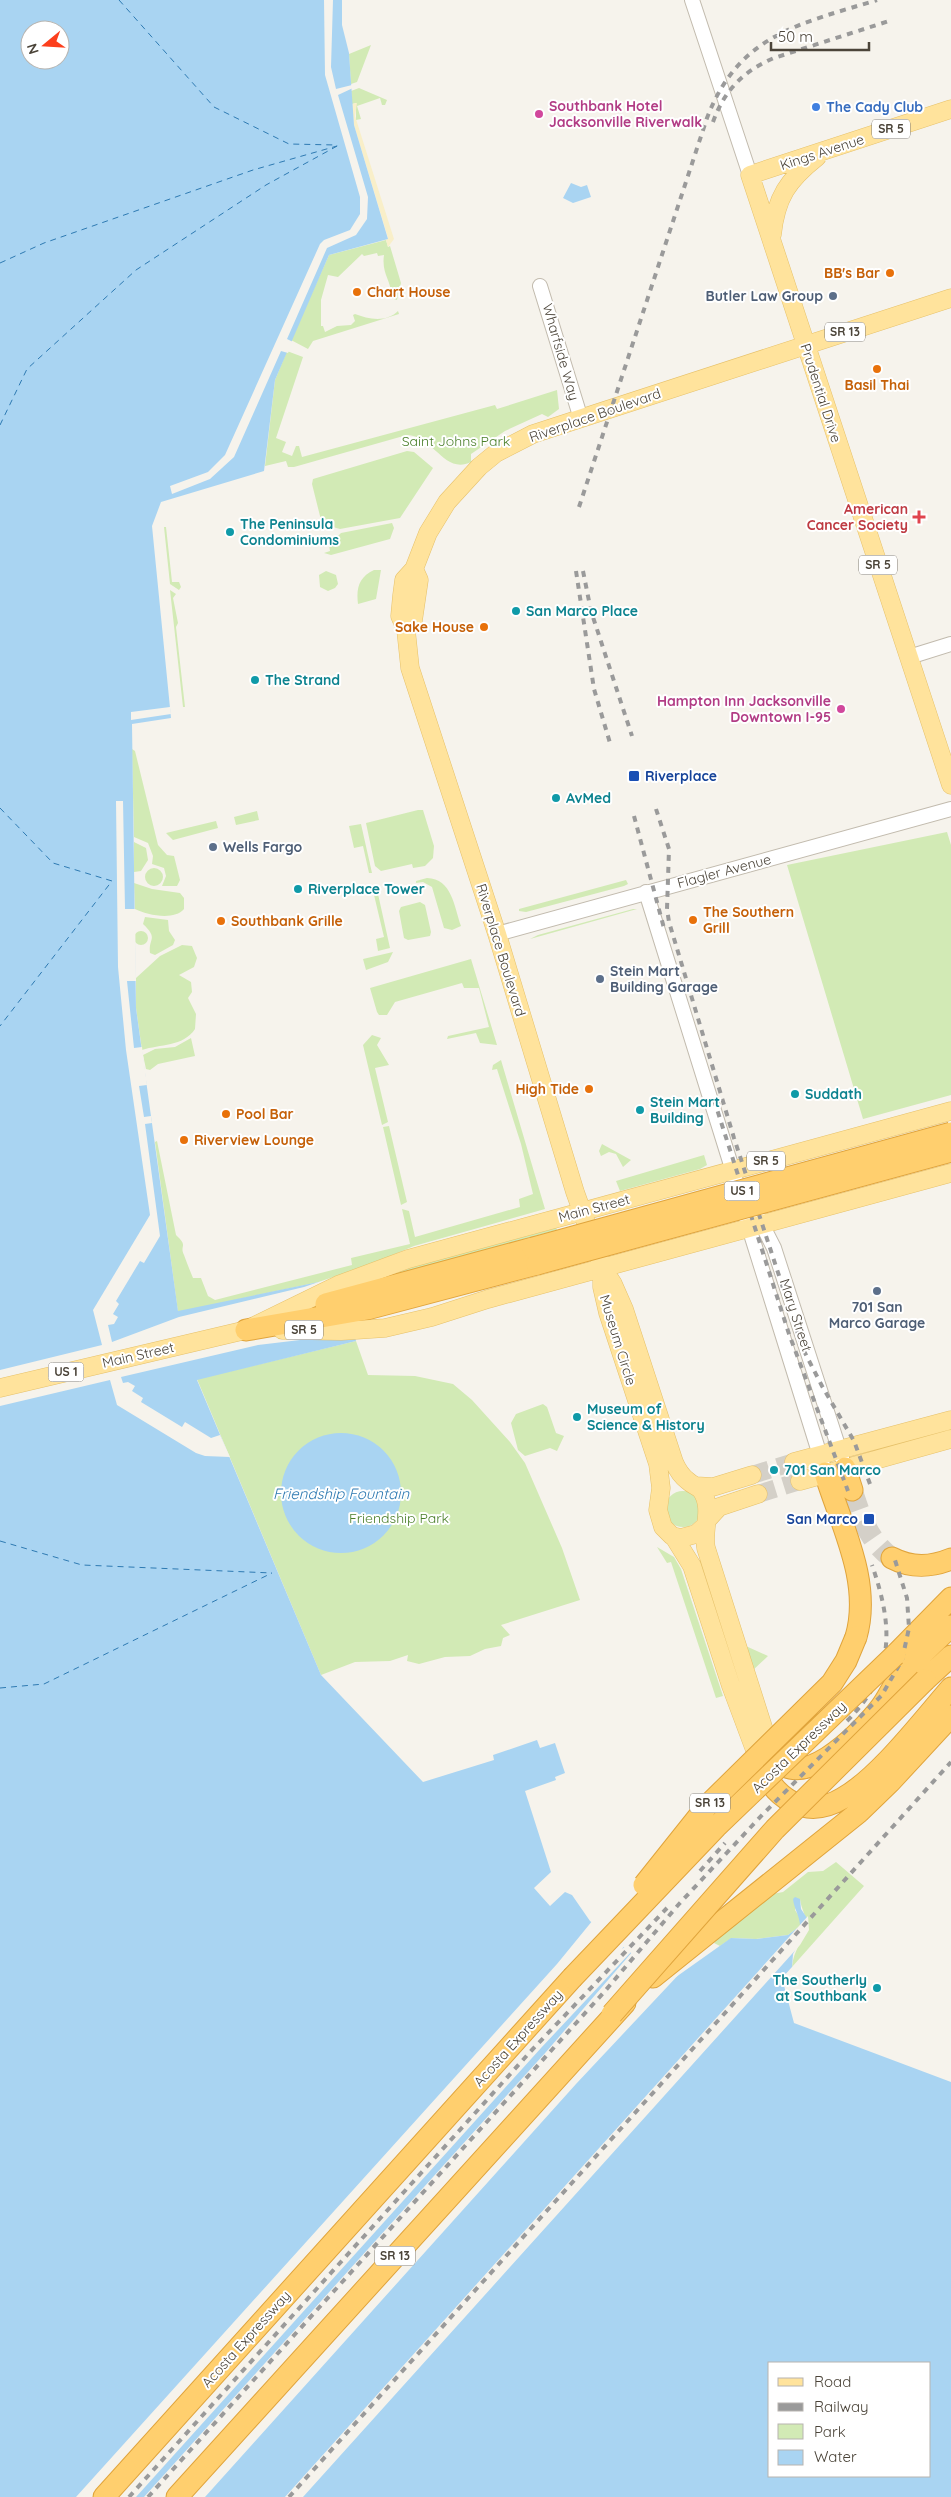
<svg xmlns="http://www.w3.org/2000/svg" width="951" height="2497" viewBox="0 0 951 2497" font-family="Quicksand,sans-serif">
<rect width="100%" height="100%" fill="#f6f3ec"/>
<path fill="#d2eab5" d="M371,45L357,82L351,84L349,54Z
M359,88L387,100L385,105H382L380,98L357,106L361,119L356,120V103L352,104L351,91Z
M386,240L388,247L390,246L401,283L397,300L391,298C393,282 381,275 384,255L378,256L377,253L364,256L362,254L338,277L328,275L321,300V326H323L325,332L337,326L351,325L355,321L353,315L355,314C368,319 386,323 398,311L399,314L313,341L308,349L291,340L329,255Z
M287,351L303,357L276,438L286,442L282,452L292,456L296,446H299L302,457L495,405L497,409L557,390L559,409L548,417L542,414L505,431L471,454V462C444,475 434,436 407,435L294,467H288L286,461L265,466L275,380Z
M407,451L414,452L433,468L400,518L340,529L322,524L312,484L313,479Z
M392,523L394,528L390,539L331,555L324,553L330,551L329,545L341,533Z
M164,527H166L172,582H179L181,587L179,590L170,584Z
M374,570H381L376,599L358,604C356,588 359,577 374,570Z
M326,571L336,575L338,584L335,588L328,591L320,587L319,575Z
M170,590L176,594L173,598L178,623L176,627L185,707H183Z
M132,749L135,751L158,845L167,855L174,856L180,880L177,886H162L166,876L164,868L152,864L153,856L148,843L134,837Z
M418,810H423L434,846L433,858L425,866L413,868L412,864L381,871L375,866L366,823Z
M257,811L259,820L236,825L234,817Z
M216,821L218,828L173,840L166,833Z
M361,824L372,873H369L363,846L354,848L349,826Z
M947,832L951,845V1095L863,1119L787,865Z
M134,842L146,848L148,860L141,871L134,872Z
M145 877a9 9 0 1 1 18 0a9 9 0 1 1-18 0Z
M427,878C452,879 454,906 461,926L452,930L444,928L432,887L423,882L416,883V881Z
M626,880L628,884L624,886L526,912L519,911V909Z
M134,883L152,889L180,893L184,898V909C174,921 147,915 135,909Z
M378,894L390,948L378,951L376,939L384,937L374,895Z
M420,902L425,905L431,932L430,936L408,940L404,938L399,911L401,907Z
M633,909H637L530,939L538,935Z
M145,917L168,920L169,931L175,940L173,945L155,955L150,953C148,938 159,939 143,924Z
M134 938a7 7 0 1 1 14 0a7 7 0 1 1-14 0Z
M182,945L192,946L197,958L194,967L179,975L191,982L192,992L188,998L196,1014L195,1029C183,1047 160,1044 142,1050L136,1008V978L160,956Z
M393,952L388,962L366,970L363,959Z
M471,959L497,1045L480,1043L476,1033L447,1039L448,1036L489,1027L479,988H464L462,983L395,1002L387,1015H379L377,1012L370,988Z
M372,1035L381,1038L377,1045L389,1065L375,1068L388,1122L382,1125L363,1045Z
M191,1038L195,1056L158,1064L150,1070L146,1069L143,1055L155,1049L175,1047Z
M501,1060L545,1209L414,1246L338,1278L178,1312L155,1142L157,1141L176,1235C189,1247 179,1245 184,1255C187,1263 190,1271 193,1278H201L208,1296L215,1300L352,1265L351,1258L410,1244L402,1209L409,1211L415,1237L520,1207L519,1199L533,1194L521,1144L497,1069L492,1070L493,1065Z
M389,1126L407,1202L401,1205L383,1127Z
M602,1144L631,1160L623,1167L616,1154L609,1152L601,1156L599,1151Z
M704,1155L707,1165L700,1169L620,1191L616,1181Z
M555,1224L557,1230L377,1280L399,1267Z
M356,1341L368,1375L415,1376L453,1384L472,1400L510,1442L525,1463L562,1548L580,1600L501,1625L510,1635L503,1638L501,1646L485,1649L470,1656L445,1657L419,1664L407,1661L408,1655L390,1661L355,1662L321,1675L197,1379Z
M543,1404L547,1407L556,1433L564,1436L557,1451L550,1448L525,1456L518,1450L511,1423L516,1414Z
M665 1509a18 18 0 1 1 36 0a18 18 0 1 1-36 0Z
M657,1547L674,1557L681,1569L723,1696L716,1698L671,1562L667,1563Z
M748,1647L768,1656L751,1672L746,1648Z
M836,1862L864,1886L792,1967C793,1950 805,1939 806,1926C807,1916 801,1909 800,1899L795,1910L800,1918V1926L788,1935L756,1939L732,1938L720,1946L714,1943L743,1910L767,1895L783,1892L808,1872L823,1871Z"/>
<path fill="#f9efc9" d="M357,103L355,116L394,239L388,247L386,240L388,238L354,125L352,104Z"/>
<path fill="#a9d4f2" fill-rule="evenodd" d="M0,0H342V25L349,53L354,125L388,239L329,255L275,380L264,471L161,502L152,526L171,718L132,724L136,1008L178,1311L338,1278L356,1341L197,1380L321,1675L423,1782L494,1760L493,1755L537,1740L540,1748L555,1743L565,1773L555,1777L556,1780L525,1791L551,1872L534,1888L550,1906L565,1892L572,1895L590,1921L643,1962L676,1977L731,1938L757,1939L788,1935L800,1926C800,1916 794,1909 793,1899L795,1897L800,1899L801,1909L807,1918L806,1929L793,1954L792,1967L782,1978L794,2023L951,2082V2497H0ZM30,30H60V60H30ZM770,2363H930V2476H770Z
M571,183L581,187L587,185L591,197L573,203L563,198Z
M281 1493a60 60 0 1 1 120 0a60 60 0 1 1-120 0Z"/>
<path fill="#f6f3ec" d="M324,0H333L331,67L336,89L352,85L353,88L338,95L368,197L367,219L356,235L327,248L287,339L293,342L288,353L281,351L234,457L210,479L172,494L170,486L208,472L225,455L320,244L324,240L350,230L360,214V197L325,75Z
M170,707L171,714L131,720V712Z
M116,801H123L125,909H135L136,981H127L134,1048L142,1047L147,1085L139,1086L144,1117L151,1116L152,1123L145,1124L160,1236L144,1263L140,1261L116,1301L119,1304L113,1314L118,1317L114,1324L108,1325L112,1342L179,1317L304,1287L339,1275L358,1339L300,1340L258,1345L121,1377L123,1383L128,1382L135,1386L132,1391L143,1398L141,1402L182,1427L185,1422L211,1438L220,1435L230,1457L205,1456L196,1453L117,1405L110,1380L0,1406V1370L102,1345L93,1310L150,1215L126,1050L118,967Z
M808,1916L809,1930L800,1945L303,2497H285Z
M593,1920L625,1945L622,1949L626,1946L632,1951L541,2048L136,2497H76L557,1964Z
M633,1951L645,1960L676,1975L683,1970L576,2084L205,2497H144L546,2052Z"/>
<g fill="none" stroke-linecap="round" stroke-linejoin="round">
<path stroke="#2e7ab2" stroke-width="1" stroke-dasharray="6 5" stroke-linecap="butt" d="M119,0L214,107L289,144L336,145
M0,263L44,243L253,170L337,146
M0,425L27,369L136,270L266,185L339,145
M0,808L53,863L112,881L0,1026
M0,1541L82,1565L272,1573
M0,1688L44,1684L272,1573"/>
<path stroke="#d4d0c8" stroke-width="18" stroke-dasharray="18 9" stroke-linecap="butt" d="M752,1475L794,1462
M758,1494L800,1481"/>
<path stroke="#d4d0c8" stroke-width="21" stroke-dasharray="21 11" stroke-linecap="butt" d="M852,1490C860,1515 869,1542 892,1558"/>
<defs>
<path id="minor" d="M692,0L750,175
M540,286L581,419
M909,657L951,644
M646,892L736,1181
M497,934L951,809
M749,1199L774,1248L842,1458
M746,1218L823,1465"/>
<path id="major" d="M951,109L750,175L951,785
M772,235C776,197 788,180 817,157
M406,630L413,621L419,580L414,569
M602,1268V1287L608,1313L658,1464L661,1488L658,1510L663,1527L672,1536L681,1538L696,1534L705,1526
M282,1330L341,1331L385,1328L432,1317L488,1299L951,1173
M0,1388L246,1330L338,1285L408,1259L951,1111
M794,1462L951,1420
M800,1481L951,1439
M696,1486L713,1487L752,1475
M708,1519L719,1507L758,1494
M674,1537L692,1566L731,1686L759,1761L770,1749L706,1548C702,1529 714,1508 701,1490C697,1486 692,1485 688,1481C681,1476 677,1469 674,1462L624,1309L613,1284L602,1267L575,1192L497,934L410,668L406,630L400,616L402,595L404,580L414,569L428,533L447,502L479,467L496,453L533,434L951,298"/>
<path id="highway" d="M326,1304L533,1248
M246,1330L367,1309L537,1264
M845,1468L852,1490
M825,1473C841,1525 872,1582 856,1637
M892,1558C911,1568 932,1567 951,1559
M895,1655L951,1598
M925,1680L951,1656
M770,1749C794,1803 862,1732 881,1707C889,1697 893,1684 902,1675C917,1658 935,1642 951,1626
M759,1761C773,1798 805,1821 843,1798C879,1778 923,1720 951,1688
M653,1977L859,1812L890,1782L951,1716
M104,2497L572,1978
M177,2497L625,2003"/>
</defs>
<use href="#minor" stroke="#c2bbae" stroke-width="16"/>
<use href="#major" stroke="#e6c16a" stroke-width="19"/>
<use href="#highway" stroke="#e0a43c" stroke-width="23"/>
<use href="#minor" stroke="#fff" stroke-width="14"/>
<use href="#major" stroke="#ffe39c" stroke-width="18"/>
<use href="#highway" stroke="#ffcf6e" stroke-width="21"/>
<path stroke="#9a9a9a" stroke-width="4" stroke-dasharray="6 6" stroke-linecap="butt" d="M713,122C724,91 743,71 774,58L889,21
M579,507L707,118C739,34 800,24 877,0
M576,571L594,689L610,743
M583,571L591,611L632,736
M656,809L669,849L667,909L669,922L734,1138L803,1349L822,1386L854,1441L870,1484
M634,816L665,932
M714,1100L789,1334L848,1491
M847,1721C896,1672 893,1626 872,1565
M700,1871L725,1843
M129,2497L531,2051L667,1908
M148,2497L605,1991L679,1904L763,1814L882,1695L902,1660L909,1628L907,1598L894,1557
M289,2497L951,1762"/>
<defs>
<path id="highway-bridge" d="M533,1248L951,1133
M537,1264L951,1151
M644,1885L707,1806L832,1683L846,1661L856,1637
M572,1978L716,1827L895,1655
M612,2014L775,1829L925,1680"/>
</defs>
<use href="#highway-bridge" stroke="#e0a43c" stroke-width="23" stroke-linecap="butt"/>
<use href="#highway-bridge" stroke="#ffcf6e" stroke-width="21"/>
</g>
<circle fill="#3f7fe0" stroke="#fff" stroke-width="2" cx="816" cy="107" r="5"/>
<g fill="#d1479c" stroke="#fff" stroke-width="2">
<circle cx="539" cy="114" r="5"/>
<circle cx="841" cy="709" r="5"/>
</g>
<g fill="#e8710a" stroke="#fff" stroke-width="2">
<circle cx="890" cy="273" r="5"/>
<circle cx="357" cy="292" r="5"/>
<circle cx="877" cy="369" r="5"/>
<circle cx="484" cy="627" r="5"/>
<circle cx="693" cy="920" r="5"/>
<circle cx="221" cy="921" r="5"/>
<circle cx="589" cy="1089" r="5"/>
<circle cx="226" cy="1114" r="5"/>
<circle cx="184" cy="1140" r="5"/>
</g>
<g fill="#5c6f8a" stroke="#fff" stroke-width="2">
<circle cx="833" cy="296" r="5"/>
<circle cx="213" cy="847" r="5"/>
<circle cx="600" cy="979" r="5"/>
<circle cx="877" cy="1291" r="5"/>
</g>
<path fill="#e0444e" stroke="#fff" stroke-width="2" d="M916.5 509.5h5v5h5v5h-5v5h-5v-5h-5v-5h5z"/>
<g fill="#0f9aa8" stroke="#fff" stroke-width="2">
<circle cx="230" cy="532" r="5"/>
<circle cx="516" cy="611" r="5"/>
<circle cx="255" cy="680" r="5"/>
<circle cx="556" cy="798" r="5"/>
<circle cx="298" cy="889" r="5"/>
<circle cx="795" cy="1094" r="5"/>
<circle cx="640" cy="1110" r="5"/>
<circle cx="577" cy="1417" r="5"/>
<circle cx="774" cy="1470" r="5"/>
<circle cx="877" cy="1988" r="5"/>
</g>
<g fill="#1a4fb4" stroke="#fff" stroke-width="2">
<rect x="628" y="770" width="12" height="12" rx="2.5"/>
<rect x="863" y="1513" width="12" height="12" rx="2.5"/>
</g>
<g text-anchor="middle" stroke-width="4" stroke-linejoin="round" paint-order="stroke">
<g fill="#fff" stroke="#817c74" stroke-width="1">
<rect x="872" y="119.5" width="38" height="19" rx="4"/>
<rect x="825" y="322.5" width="40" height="19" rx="4"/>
<rect x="859" y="555.5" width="38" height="19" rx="4"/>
<rect x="747" y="1151.5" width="38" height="19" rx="4"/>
<rect x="724.5" y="1181.5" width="35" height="19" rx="4"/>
<rect x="285" y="1320.5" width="38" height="19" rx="4"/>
<rect x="48.5" y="1362.5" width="35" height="19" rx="4"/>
<rect x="690" y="1793.5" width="40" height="19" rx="4"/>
<rect x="375" y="2246.5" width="40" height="19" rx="4"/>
</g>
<g font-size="12" font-weight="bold" fill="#4b4439">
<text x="891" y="133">SR 5</text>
<text x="845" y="336">SR 13</text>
<text x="878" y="569">SR 5</text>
<text x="766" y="1165">SR 5</text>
<text x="742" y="1195">US 1</text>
<text x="304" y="1334">SR 5</text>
<text x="66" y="1376">US 1</text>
<text x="710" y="1807">SR 13</text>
<text x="395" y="2260">SR 13</text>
</g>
<g font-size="14" font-weight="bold" fill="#b23c85" stroke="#fff" text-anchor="start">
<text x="549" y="111">Southbank Hotel<tspan x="549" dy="16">Jacksonville Riverwalk</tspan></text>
<text x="831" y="706" text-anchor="end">Hampton Inn Jacksonville<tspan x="831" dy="16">Downtown I-95</tspan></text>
</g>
<g font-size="14" font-weight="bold" fill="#366cbe" stroke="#fff" text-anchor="start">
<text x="826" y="112">The Cady Club</text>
</g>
<g font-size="14" fill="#4b4439" stroke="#fff">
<text transform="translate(822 152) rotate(-18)" y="5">Kings Avenue</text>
<text transform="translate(561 352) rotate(74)" y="5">Wharfside Way</text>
<text transform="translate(821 393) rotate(72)" y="5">Prudential Drive</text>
<text transform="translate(595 415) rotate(-19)" y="5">Riverplace Boulevard</text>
<text transform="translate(724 871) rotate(-15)" y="5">Flagler Avenue</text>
<text transform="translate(501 950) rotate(73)" y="5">Riverplace Boulevard</text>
<text transform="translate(594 1208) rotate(-15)" y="5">Main Street</text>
<text transform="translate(796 1315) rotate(72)" y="5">Mary Street</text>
<text transform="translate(618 1340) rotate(73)" y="5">Museum Circle</text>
<text transform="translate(138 1355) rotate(-13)" y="5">Main Street</text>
<text transform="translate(799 1747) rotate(-44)" y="5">Acosta Expressway</text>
<text transform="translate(518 2038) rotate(-48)" y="5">Acosta Expressway</text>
<text transform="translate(246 2339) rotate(-48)" y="5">Acosta Expressway</text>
</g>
<g font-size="14" font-weight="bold" fill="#c56008" stroke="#fff" text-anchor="start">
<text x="880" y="278" text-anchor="end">BB's Bar</text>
<text x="367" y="297">Chart House</text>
<text x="877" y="390" text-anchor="middle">Basil Thai</text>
<text x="474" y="632" text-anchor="end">Sake House</text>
<text x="703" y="917">The Southern<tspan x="703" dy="16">Grill</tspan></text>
<text x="231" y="926">Southbank Grille</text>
<text x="579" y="1094" text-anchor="end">High Tide</text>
<text x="236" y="1119">Pool Bar</text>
<text x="194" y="1145">Riverview Lounge</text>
</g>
<g font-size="14" font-weight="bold" fill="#4e5e75" stroke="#fff" text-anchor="start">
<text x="823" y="301" text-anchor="end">Butler Law Group</text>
<text x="223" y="852">Wells Fargo</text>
<text x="610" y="976">Stein Mart<tspan x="610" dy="16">Building Garage</tspan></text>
<text x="877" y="1312" text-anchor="middle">701 San<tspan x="877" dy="16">Marco Garage</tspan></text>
</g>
<g font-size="14" fill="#4a7f2a" stroke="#fff">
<text x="456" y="446">Saint Johns Park</text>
<text x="399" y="1523">Friendship Park</text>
</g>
<g font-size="14" font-weight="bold" fill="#be3a42" stroke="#fff" text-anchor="end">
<text x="908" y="514">American<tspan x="908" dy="16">Cancer Society</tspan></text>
</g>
<g font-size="14" font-weight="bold" fill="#0d838f" stroke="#fff" text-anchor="start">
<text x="240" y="529">The Peninsula<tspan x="240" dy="16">Condominiums</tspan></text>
<text x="526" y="616">San Marco Place</text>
<text x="265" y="685">The Strand</text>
<text x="566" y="803">AvMed</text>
<text x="308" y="894">Riverplace Tower</text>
<text x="805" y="1099">Suddath</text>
<text x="650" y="1107">Stein Mart<tspan x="650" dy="16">Building</tspan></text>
<text x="587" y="1414">Museum of<tspan x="587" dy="16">Science &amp; History</tspan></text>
<text x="784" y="1475">701 San Marco</text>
<text x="867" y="1985" text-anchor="end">The Southerly<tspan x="867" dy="16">at Southbank</tspan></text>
</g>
<g font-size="14" font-weight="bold" fill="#164399" stroke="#fff" text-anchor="start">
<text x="645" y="781">Riverplace</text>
<text x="858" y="1524" text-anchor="end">San Marco</text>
</g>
<g font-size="15" font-style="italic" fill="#2e7ab2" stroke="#fff">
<text x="341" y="1499">Friendship Fountain</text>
</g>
</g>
<rect x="768" y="2362" width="162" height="115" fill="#ffffff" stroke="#b7b4b0"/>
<rect x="778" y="2378" width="25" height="8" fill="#ffe39c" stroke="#b7b4b0"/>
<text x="814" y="2387" font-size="15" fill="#4b4439">Road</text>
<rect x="778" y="2403" width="25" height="8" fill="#9a9a9a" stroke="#b7b4b0"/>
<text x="814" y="2412" font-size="15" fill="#4b4439">Railway</text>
<rect x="778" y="2424" width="25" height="15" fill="#d2eab5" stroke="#b7b4b0"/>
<text x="814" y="2437" font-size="15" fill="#4b4439">Park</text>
<rect x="778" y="2450" width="25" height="15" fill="#a9d4f2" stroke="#b7b4b0"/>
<text x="814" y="2462" font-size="15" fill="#4b4439">Water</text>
<g transform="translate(45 45) rotate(252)"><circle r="24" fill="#ffffff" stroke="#b7b4b0"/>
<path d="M0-4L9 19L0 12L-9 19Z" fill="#fc3f1d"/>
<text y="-8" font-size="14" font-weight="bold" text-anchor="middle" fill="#4b4439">N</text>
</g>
<path d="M771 42v8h98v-8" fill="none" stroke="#4b4439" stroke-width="2.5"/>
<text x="778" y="42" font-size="15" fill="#4b4439" stroke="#ffffff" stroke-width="4" paint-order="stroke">50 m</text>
</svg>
